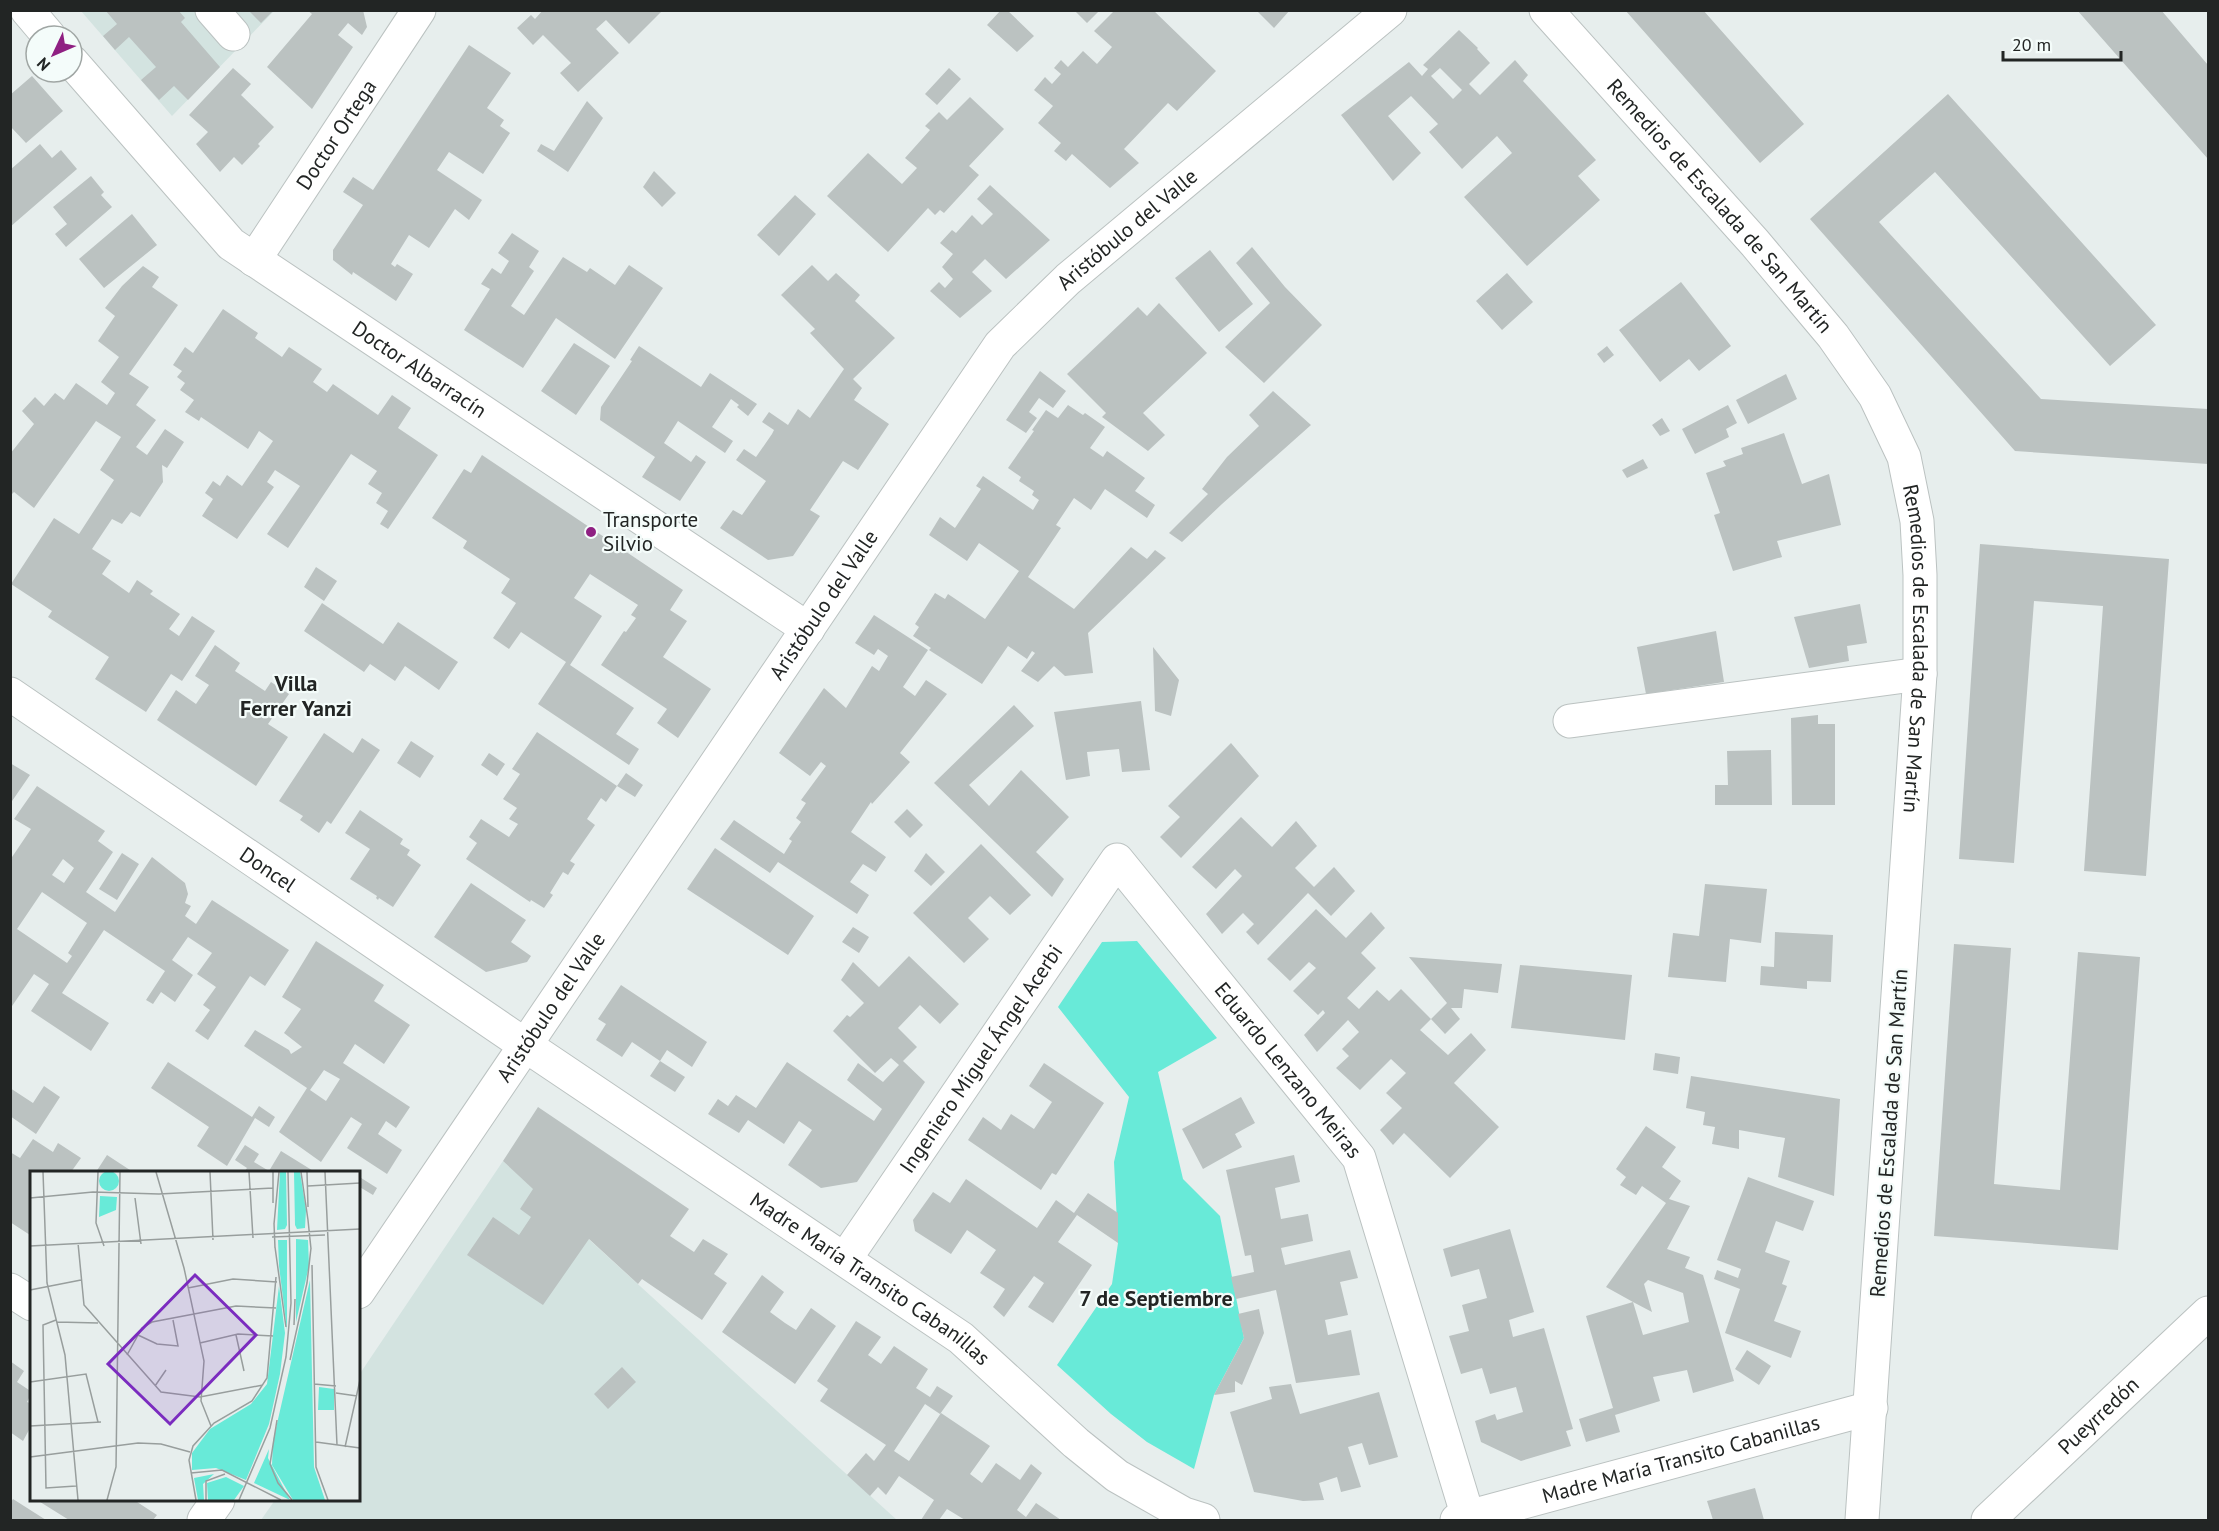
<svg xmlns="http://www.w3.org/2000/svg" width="2219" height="1531" viewBox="0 0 2219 1531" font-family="'PT Sans',sans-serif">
<rect width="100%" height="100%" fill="#e7eeed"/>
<path fill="#d3e3e0" d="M81,11H274L172,116Z
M503,1161L789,1422L897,1520H261L275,1500H358L359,1375Z"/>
<path fill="#68ead8" d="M1137,941L1217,1038L1158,1072L1183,1179L1220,1216L1244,1338L1214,1395L1194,1469L1147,1442L1111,1414L1057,1365L1112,1284L1118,1243L1114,1162L1129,1097L1058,1007L1102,942Z"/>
<path fill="#bbc2c1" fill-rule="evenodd" d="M105,10H178L185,18L181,22L220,67L188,100L174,86L159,100L141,80L156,67L129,37L115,50L103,36L117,24Z
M248,10H274L261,23Z
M307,10H363L367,27L362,35L348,23L338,35L353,47L312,109L267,67L312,14Z
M543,10H663L629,44L606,20L596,29L619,53L578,92L560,73L571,63L543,35L533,45L517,28L531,15L535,19Z
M1001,10H1007L1034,36L1017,52L987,25Z
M1074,10H1100L1087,23Z
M1115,10H1153L1216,71L1177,111L1168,103L1124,149L1139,163L1110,188L1072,154L1066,161L1054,151L1061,143L1038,123L1053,106L1034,90L1045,77L1052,84L1061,74L1054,68L1061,60L1068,67L1083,51L1097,64L1112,47L1094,31Z
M1256,10H1290L1274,28Z
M1625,10H1703L1804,124L1760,163Z
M2077,10H2161L2208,65V159Z
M1459,30L1478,48L1477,49L1490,63L1469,84L1480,95L1515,60L1528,75L1523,81L1596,160L1578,176L1600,200L1527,266L1464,197L1512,153L1497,136L1462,169L1429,132L1438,124L1411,96L1388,116L1421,153L1393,181L1341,115L1409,62L1422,76L1428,69L1423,65ZM1440,68L1462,90L1453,99L1431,76Z
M469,45L511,73L487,108L504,120L500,126L510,133L483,174L449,152L437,170L482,200L469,220L455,209L429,248L409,235L391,264L395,267L397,264L413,274L396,301L353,272L352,275L333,260V250L363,205L343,192L353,177L373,190Z
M233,68L251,84L241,95L274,127L258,144L260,146L242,165L234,157L220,172L196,144L208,132L189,115Z
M949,68L961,79L937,105L925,94Z
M32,76L63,111L26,143L10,126V95Z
M1948,94L2156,325L2110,366L1935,172L1879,222L2041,399L2208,409V464L2015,451L1810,219Z
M970,97L1004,129L969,166L979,175L944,213L940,210L935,215L928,208L888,252L827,196L868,153L902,184L917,168L905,158L930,130L925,126L939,112L947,120Z
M587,101L603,118L568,172L537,151L541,144L554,151Z
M40,144L52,158L61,150L77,169L10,227V170Z
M654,171L676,193L662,207L643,187Z
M91,176L104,192L101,195L112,207L66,247L55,234L67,224L53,207Z
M990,185L1050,240L1006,279L985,259L972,272L992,291L960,318L930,291L939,282L945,288L953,279L942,267L953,254L940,243L952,230L956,233L972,215L982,225L993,214L977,199Z
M795,195L816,214L779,256L757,235Z
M132,214L157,245L104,288L79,259Z
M512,233L539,251L529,267L534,271L511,306L524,315L563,257L587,272L590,268L615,285L629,265L663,288L615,359L556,318L523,368L464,330L490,289L481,284L492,268L501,274L509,261L498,253Z
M1252,247L1285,287L1322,325L1264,383L1225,347L1270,303L1236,263Z
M1210,250L1253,304L1219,332L1175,278Z
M812,265L828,281L836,273L860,295L855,301L895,338L853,379L862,388L854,400L889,424L858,470L843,461L810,510L820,516L793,556L768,560L720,528L733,510L742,515L766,481L736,460L744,449L756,457L772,434L774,430L762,422L769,412L788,425L798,409L810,418L844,369L810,333L815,329L781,295Z
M143,266L159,277L152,287L178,305L129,374L149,387L136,405L156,420L136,447L147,455L165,429L184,442L167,468L162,465L163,482L140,517L131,512L122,524L112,519L92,549L111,561L102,574L129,593L137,580L153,591L150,594L180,614L169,629L179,636L192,616L215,631L182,681L171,674L146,712L95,679L109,657L48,617L52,611L11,584L54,518L79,534L114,480L100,470L121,437L96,421L34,508L14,492L10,496V454L34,424L22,411L35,397L44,406L55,393L64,400L76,383L107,405L115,393L101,382L119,357L98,341L115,316L105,308L122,286Z
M1507,273L1533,302L1502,330L1476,301Z
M1681,282L1731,346L1699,371L1689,359L1660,382L1619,330Z
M1159,303L1207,353L1143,413L1165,435L1148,451L1102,417L1106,413L1067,374L1138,307L1147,316Z
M223,309L258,333L255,338L282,357L289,347L322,369L313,382L327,392L333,384L378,415L392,395L411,408L398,428L438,455L388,529L380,524L388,511L376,503L382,493L368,484L377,471L351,454L288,548L267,534L300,486L275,470L267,482L274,487L237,539L202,516L213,499L205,493L213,481L220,486L227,475L242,486L273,441L259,431L248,449L201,417L199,421L185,412L194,400L180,390L185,383L177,377L182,371L173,365L185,347L193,353Z
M574,343L610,366L576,415L541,391Z
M639,346L701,387L710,373L757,404L748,416L737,407L739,405L731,399L712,427L733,441L725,453L678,421L664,443L691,462L696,455L706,462L680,501L642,477L655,457L600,420L601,407L632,361L630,360Z
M1607,346L1614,355L1604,363L1597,354Z
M1040,371L1066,391L1053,408L1039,398L1029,412L1037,418L1026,433L1006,420Z
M1786,374L1797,399L1748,424L1736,400Z
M1273,391L1311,425L1222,504L1182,542L1169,533L1208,494L1202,489L1227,457L1259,426L1249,415Z
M1068,405L1083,415L1085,413L1105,427L1090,448L1103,457L1107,451L1145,478L1135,491L1155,505L1147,518L1105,489L1091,510L1074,498L1056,525L1061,528L1028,577L1074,609L1131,547L1147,559L1155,550L1166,558L1088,633L1093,673L1065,676L1054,666L1038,682L1021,671L1035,653L1032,651L1027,659L1008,646L982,684L929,650L931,648L913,636L919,627L915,624L935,593L945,599L948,594L985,619L1019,571L979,543L967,561L929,535L940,517L955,528L981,489L976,486L983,476L1033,510L1039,500L1032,495L1034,491L1019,481L1021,477L1008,468L1034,431L1032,430L1046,410L1058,418Z
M1728,405L1737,423L1726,429L1729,437L1695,454L1682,429Z
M1662,418L1670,431L1660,436L1652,425Z
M1784,433L1802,484L1829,474L1841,525L1777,541L1782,557L1733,571L1714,515L1720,513L1706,473L1726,466L1723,461L1743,454L1741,448Z
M482,455L683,590L670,610L687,621L663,657L711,689L678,738L657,723L667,709L601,665L624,631L626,632L636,618L631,615L638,605L590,574L574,598L602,616L570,665L634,708L616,734L639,749L629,765L538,704L566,662L521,632L509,649L493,638L516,603L501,593L510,579L463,548L467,541L432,518L464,469L471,473Z
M1643,459L1648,468L1627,478L1622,470Z
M1980,544L2169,559L2146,876L2084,871L2103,606L2034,601L2014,863L1959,859Z
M316,567L337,581L324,601L304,587Z
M322,603L383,644L398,622L458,662L439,690L405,666L395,681L370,664L364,672L304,631Z
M1860,604L1867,643L1847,646L1849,661L1809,668L1794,617Z
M874,615L928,650L903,687L915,696L926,680L947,694L900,753L910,762L872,804L871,802L851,832L886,857L876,872L863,864L850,882L869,895L857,914L778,862L770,873L720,839L734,820L784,854L792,841L789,839L801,822L796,818L806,803L801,800L826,766L821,762L810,776L779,753L824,688L846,708L872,666L879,671L888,656L878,649L874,655L855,643Z
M1716,631L1724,682L1646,694L1637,647Z
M215,645L240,663L235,671L265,691L271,682L289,694L268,724L288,737L256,786L157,720L176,690L196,704L209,685L195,676Z
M1153,647L1179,680L1171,716L1155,711Z
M1141,701L1150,770L1122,772L1119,749L1087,752L1090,776L1066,780L1054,712Z
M1014,705L1034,726L969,785L989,806L1021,770L1069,817L1036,852L1064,879L1052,897L934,783Z
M1818,715V724H1835V805H1792L1791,718Z
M537,732L617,786L626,773L643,785L635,797L617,786L606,802L601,798L587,819L595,825L570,861L575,864L568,875L563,872L550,893L553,895L544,908L531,900L530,902L466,859L477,843L469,837L481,819L509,837L518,824L509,819L517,808L503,799L520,774L512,769Z
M324,733L353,753L362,738L380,750L331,824L327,821L319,833L300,820L303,816L279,801Z
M411,741L434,756L420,778L397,763Z
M1231,743L1259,776L1181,858L1160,837L1180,817L1168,806Z
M1771,750L1772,805H1715V785H1728L1727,751Z
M489,753L505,764L497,776L481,765Z
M10,763L30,775L10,804Z
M37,786L105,831L98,841L113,852L86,892L115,912L152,857L185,883L188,894L185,903L191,906L185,916L196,924L212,900L289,950L265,986L250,976L208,1040L195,1031L210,1010L203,1005L216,987L197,974L212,953L188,937L172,960L193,975L175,1002L161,992L153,1004L146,1000L165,971L104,930L62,993L109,1023L91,1051L31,1011L49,984L34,974L10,1009V860L31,829L14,819ZM63,859L74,868L64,883L52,875ZM42,892L87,923L68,953L72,956L67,963L17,929Z
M907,809L923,825L910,838L894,822Z
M360,810L403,839L400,844L410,850L407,855L421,865L393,907L379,898L378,900L376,898L377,896L350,879L370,849L345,833Z
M1241,817L1272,847L1296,821L1317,846L1295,868L1314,887L1334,867L1355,891L1331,916L1308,893L1258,945L1246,932L1254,924L1243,913L1222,934L1206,914L1242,876L1235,869L1216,889L1192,867Z
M981,844L1031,895L1010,915L990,896L968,918L989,939L964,963L913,913Z
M715,848L814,916L788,955L687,889Z
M122,853L139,864L117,900L99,889Z
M926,853L945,872L931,886L914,871Z
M471,883L526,920L511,942L531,956L527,962L486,972L434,937Z
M1705,884L1767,889L1761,943L1730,939L1726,982L1668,977L1673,933L1699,936Z
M1316,909L1346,938L1371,912L1385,928L1361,953L1376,968L1347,998L1359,1009L1377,990L1389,1001L1401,989L1431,1019L1420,1030L1448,1055L1471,1033L1486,1050L1454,1083L1499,1127L1450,1178L1404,1133L1393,1145L1380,1130L1402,1108L1386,1093L1406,1073L1391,1059L1360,1090L1336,1068L1349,1056L1342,1049L1359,1032L1348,1020L1317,1052L1304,1035L1325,1013L1323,1010L1318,1015L1293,991L1316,968L1309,962L1290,981L1267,959Z
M853,927L869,937L859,953L842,942Z
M1775,932L1833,935L1831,982L1807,981V989L1760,985L1761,966L1774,967Z
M316,941L384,985L374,1001L410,1025L384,1064L355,1044L343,1063L410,1107L396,1128L386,1121L378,1134L402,1150L387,1174L347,1148L362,1124L351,1117L321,1162L279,1132L307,1088L244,1046L255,1030L289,1050L291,1054L302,1047L284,1033L301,1009L282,997ZM324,1070L340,1079L326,1101L310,1090Z
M1954,944L2011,948L1994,1184L2060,1190L2078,952L2140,957L2118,1250L1934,1236Z
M909,956L959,1004L940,1024L920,1005L898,1028L917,1047L903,1061L925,1082L857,1182L821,1188L788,1165L812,1130L799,1121L784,1144L748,1120L739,1133L708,1114L718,1099L728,1106L736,1095L756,1108L787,1062L874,1121L882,1109L847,1080L858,1063L883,1082L899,1065L891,1058L875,1073L833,1031L847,1015L850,1017L864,1003L841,980L853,962L879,987Z
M1409,957L1502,964L1498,993L1464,989L1462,1008H1451L1460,1019L1445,1034L1431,1019L1447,1003Z
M1520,965L1632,975L1625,1040L1511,1028Z
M621,985L707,1042L692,1067L667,1050L660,1061L632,1042L622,1057L596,1040L606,1024L598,1019Z
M1655,1053L1680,1057L1678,1074L1653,1070Z
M660,1061L685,1077L675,1092L650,1076Z
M168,1062L252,1117L259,1106L275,1117L269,1127L255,1118L227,1166L197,1146L209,1127L151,1088Z
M1044,1063L1104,1103L1056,1175L1052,1173L1041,1190L968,1140L983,1117L1001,1130L1011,1114L1034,1129L1052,1102L1029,1086Z
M1691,1076L1840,1099L1834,1196L1778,1177L1785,1138L1739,1130V1149L1712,1144L1715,1127L1703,1125L1705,1112L1686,1108Z
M44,1086L60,1097L36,1134L10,1116V1088L33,1103Z
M1241,1097L1255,1123L1235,1134L1242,1147L1203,1169L1182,1129Z
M538,1107L689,1209L670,1236L694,1252L703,1239L728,1254L714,1274L727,1283L702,1320L642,1279L638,1284L589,1239L543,1305L467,1255L493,1217L519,1235L531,1217L520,1209L533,1189L503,1161Z
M1646,1126L1676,1147L1662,1167L1681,1181L1669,1199L1690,1206L1667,1249L1690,1257L1685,1268L1703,1275L1734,1381L1693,1393L1687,1370L1653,1377L1660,1401L1615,1415L1620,1432L1586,1442L1579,1419L1613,1408L1586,1316L1633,1302L1606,1287L1666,1203L1642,1186L1636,1195L1620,1185L1626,1177L1616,1169ZM1648,1280L1683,1293L1689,1322L1643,1335L1633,1302L1652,1312L1644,1284Z
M33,1139L53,1152L58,1143L81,1158L71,1172H32L30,1235L10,1222V1152L20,1158Z
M245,1145L259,1154L254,1162L269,1171L281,1151L315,1172H244L247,1168L235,1160Z
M107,1155L133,1172H96Z
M1294,1155L1300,1182L1275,1188L1281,1219L1308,1214L1313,1241L1281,1248L1285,1265L1350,1250L1358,1278L1340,1282L1348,1315L1325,1320L1328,1335L1351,1330L1360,1375L1296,1383L1276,1290L1236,1299L1231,1277L1254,1272L1251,1255L1245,1256L1226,1170Z
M358,1176L377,1188L373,1195L358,1186Z
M1748,1177L1814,1201L1803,1231L1776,1221L1765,1252L1790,1261L1782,1284L1787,1286L1774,1321L1801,1331L1791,1358L1725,1333L1740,1289L1714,1279L1717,1270L1738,1278L1741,1269L1717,1260Z
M966,1179L1037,1228L1056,1200L1074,1213L1088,1193L1118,1213V1243L1077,1215L1058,1242L1092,1265L1053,1323L1028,1307L1044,1283L1034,1276L1004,1317L993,1307L1005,1289L980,1273L996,1250L967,1230L951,1254L915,1231L913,1220L933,1192L950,1203Z
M1510,1229L1534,1312L1509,1320L1513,1337L1544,1328L1573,1429L1566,1431L1571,1446L1521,1461L1481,1442L1475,1421L1495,1414L1497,1420L1523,1412L1516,1387L1490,1394L1482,1368L1461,1374L1449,1336L1469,1331L1462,1305L1487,1298L1479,1269L1451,1277L1443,1249Z
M762,1275L784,1292L770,1312L785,1323L796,1330L811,1308L836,1326L795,1384L722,1332Z
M1259,1309L1264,1333L1242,1385L1235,1381V1392L1214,1395L1244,1338L1238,1314Z
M856,1321L881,1337L868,1355L881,1364L894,1346L928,1369L916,1388L930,1397L937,1386L953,1396L940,1414L925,1404L894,1451L909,1461L941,1413L990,1446L970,1474L982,1483L996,1463L1020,1480L1031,1464L1042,1473L1017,1510L1026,1517L1036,1503L1061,1520H965L947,1509L939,1520H921L934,1500L899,1476L886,1495L878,1487L870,1496L847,1475L866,1453L874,1461L886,1445L820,1401L828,1389L817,1381Z
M1747,1350L1771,1366L1759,1385L1735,1369Z
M10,1361L24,1371L17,1382L32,1392L27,1402L32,1404V1432L29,1430L23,1441L10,1432Z
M622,1367L636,1382L608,1409L594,1394Z
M1291,1384L1300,1414L1379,1392L1398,1457L1369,1465L1362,1443L1348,1447L1361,1487L1341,1492L1337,1477L1319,1483L1324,1500L1303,1501L1254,1492L1230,1412L1272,1399L1269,1387Z
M1755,1488L1764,1520H1713L1707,1501Z
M13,1499L46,1520H10V1503Z
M37,1500H134L157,1515L153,1520H69Z"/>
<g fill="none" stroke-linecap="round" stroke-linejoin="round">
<defs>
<g id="minor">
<path d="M27,10L49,36"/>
<path d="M212,10L233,34"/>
<path id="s1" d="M1546,10L1755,243L1833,336L1875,396L1904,457L1917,521L1920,575V674L1862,1520"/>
<path id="s2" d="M72,62L231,244L808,629"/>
<path id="s3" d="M254,260L419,10"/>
<path id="s4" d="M10,694L525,1045L961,1338L1076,1443L1117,1476L1184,1514L1203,1520"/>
<path d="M1570,721L1920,674"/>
<path id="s5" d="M845,1259L1117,860L1359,1158L1468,1517"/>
<path d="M10,1290L32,1304"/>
<path id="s6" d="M358,1292L1000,345L1068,279L1390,10"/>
<path d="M204,1520L218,1500"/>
<path id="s7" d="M1457,1520L1871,1408"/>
<path id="s8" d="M1988,1520L2208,1313"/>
</g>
</defs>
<use href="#minor" stroke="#bbc2c1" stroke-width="35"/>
<use href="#minor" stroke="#fff" stroke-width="33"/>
</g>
<circle fill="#8f2082" stroke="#f4fcfa" stroke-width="2" cx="591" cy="532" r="6"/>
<g text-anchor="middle" stroke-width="4.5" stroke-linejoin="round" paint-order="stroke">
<g font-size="21" fill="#222524" stroke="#f4fcfa">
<text dy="7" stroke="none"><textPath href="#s3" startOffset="150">Doctor Ortega</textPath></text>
<text dy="7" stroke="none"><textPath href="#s1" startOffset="262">Remedios de Escalada de San Martín</textPath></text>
<text dy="7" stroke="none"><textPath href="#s6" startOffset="1316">Aristóbulo del Valle</textPath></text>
<text dy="7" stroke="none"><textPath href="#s2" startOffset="468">Doctor Albarracín</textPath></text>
<text dy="7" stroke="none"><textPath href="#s6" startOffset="830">Aristóbulo del Valle</textPath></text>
<text dy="7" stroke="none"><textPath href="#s1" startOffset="768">Remedios de Escalada de San Martín</textPath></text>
<text dy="7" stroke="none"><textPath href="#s4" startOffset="312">Doncel</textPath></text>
<text dy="7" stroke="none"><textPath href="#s6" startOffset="344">Aristóbulo del Valle</textPath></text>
<text dy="7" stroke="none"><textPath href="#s5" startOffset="242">Ingeniero Miguel Ángel Acerbi</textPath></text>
<text dy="7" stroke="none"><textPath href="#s5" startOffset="754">Eduardo Lenzano Meiras</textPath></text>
<text transform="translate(1889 1133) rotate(-86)" y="7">Remedios de Escalada de San Martín</text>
<text dy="7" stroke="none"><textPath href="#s4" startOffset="1040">Madre María Transito Cabanillas</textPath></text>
<text dy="7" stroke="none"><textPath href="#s8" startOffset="152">Pueyrredón</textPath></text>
<text dy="7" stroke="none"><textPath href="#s7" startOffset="232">Madre María Transito Cabanillas</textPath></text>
</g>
<g font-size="21" fill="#222524" stroke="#f4fcfa" text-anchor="start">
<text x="603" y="527">Transporte<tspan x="603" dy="24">Silvio</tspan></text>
</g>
<g font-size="22" font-weight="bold" fill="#222524" stroke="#f4fcfa">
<text x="296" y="691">Villa<tspan x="296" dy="25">Ferrer Yanzi</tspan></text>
<text x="1156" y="1306">7 de Septiembre</text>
</g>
</g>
<g transform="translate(30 1171)">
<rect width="330" height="330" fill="#e7eeed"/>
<path d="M69 10a10 10 0 1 1 20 0a10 10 0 1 1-20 0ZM250,1H256L257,54L255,58L247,59ZM264,1H270L276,39L275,57L267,58L265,54ZM70,25L87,26L86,39L69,46ZM266,68L278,69L279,95L266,151ZM248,69H257V159L249,95ZM280,109L284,296L295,329H263L242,294L243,270ZM249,115L255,162L250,203L239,253L216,309L186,297L162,299V282L180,258L221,233L237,213ZM289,216L304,218V239H288ZM239,278L238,287L260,329L224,312ZM184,303L173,313L174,329H168L164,307ZM196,306L214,315L204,329H178L177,312Z" fill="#68ead8"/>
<path fill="none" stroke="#989e9d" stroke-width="1.5" d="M13,1L17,112L35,184L48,329M68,1L66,52L74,75M126,1L154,97L174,190L171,230L181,255M180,1L183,69M219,1L223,67M243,1V32M271,1L278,49M277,1L278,36M295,1L307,274M278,15L330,12M0,27L63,21L129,23L243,17M105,27L111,73M278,49L281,78M244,52L245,77M244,53L249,1M242,66L295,64M48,72L54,134L131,221L170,226L233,214M0,75L330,58M245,76L256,156M282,94L286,296L298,329M158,117L203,108L247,111M0,119L51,109M26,149L13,154L16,317L46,315M27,151L68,152M264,154L265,128M108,164L127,173L148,175L143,149M206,164L214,200M170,172L208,163L243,165M97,184L112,157L122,151L206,135L246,137M260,189L277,112L281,77M0,211L56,203L68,251M284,213L306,215M125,215L136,199M306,222L327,225M247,249L240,293L248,312L262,329M0,255L71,251M286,271L330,277M315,276L330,209M0,286L108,272L131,273L160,281M161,302L192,299L251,329M77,329L86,296L90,1M166,329L159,289L163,275L184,252L222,230L237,207L246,106M176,329V310L195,303M209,329L240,257L256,186L261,132L258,1"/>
<path fill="#7b2cbf" fill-opacity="0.15" stroke="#7b2cbf" stroke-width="3" d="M165,104L226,164L140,253L78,193Z"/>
<rect width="330" height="330" fill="none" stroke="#222524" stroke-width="3"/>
</g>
<rect width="2219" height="1531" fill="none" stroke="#222524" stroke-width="24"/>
<g transform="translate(54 54) rotate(226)"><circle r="28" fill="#f4fcfa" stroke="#a0a6a4" stroke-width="1.5"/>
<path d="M0-4.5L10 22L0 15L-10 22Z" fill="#8f2082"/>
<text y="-9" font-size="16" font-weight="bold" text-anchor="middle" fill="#222524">N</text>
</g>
<path d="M2003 51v9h118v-9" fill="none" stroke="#222524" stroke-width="3"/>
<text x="2012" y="51" font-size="18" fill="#222524" stroke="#f4fcfa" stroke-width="4.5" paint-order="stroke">20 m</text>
</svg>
